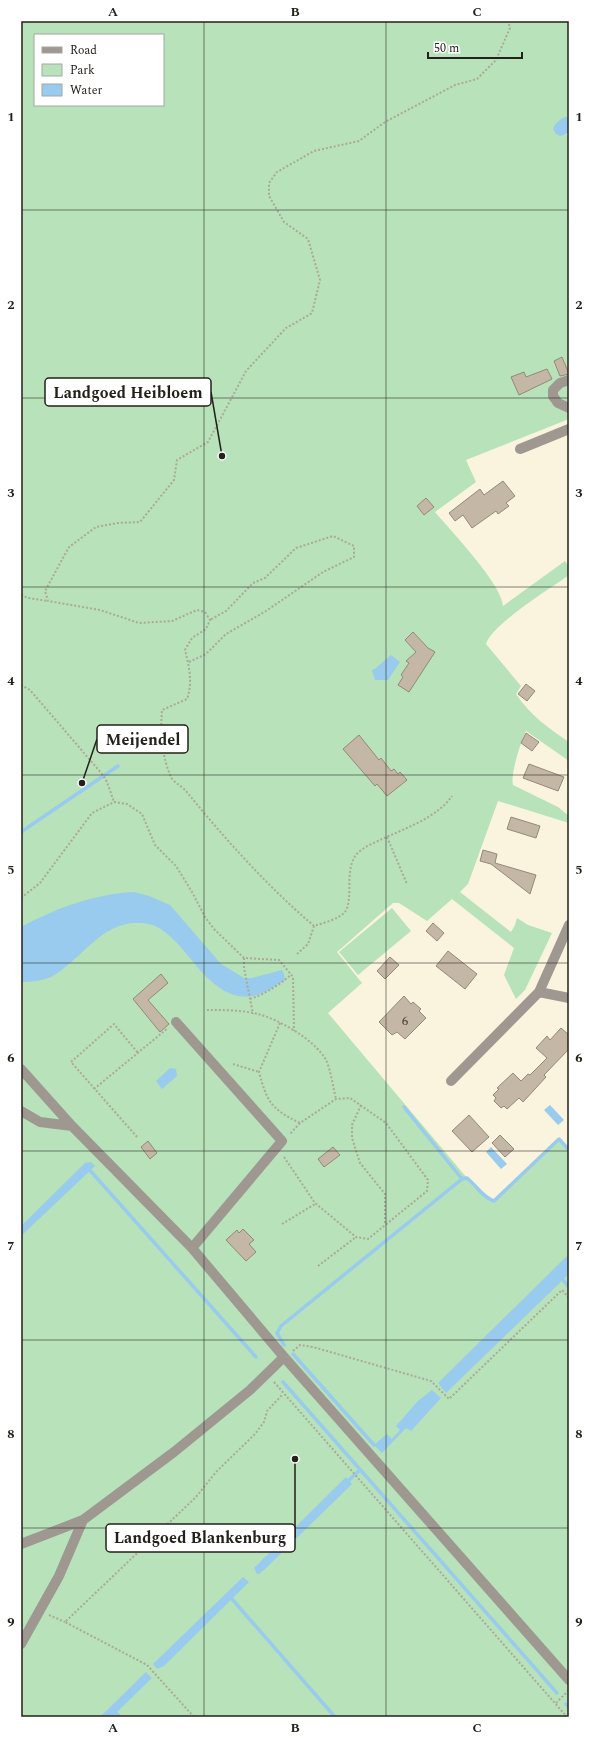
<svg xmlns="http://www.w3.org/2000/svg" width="590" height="1738" viewBox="0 0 590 1738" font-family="Spectral,serif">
<rect width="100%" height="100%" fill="#faf3de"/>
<path fill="#b7e2ba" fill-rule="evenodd" d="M21,21H569V117H565L566,135L569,133V419L466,460L476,482L435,512C451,531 502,584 503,606L565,561L569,567V575C551,588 491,625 486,644L521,686L516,694C529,714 549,729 569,742V761L526,731C521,741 510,775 513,785L558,807L569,816V823L498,801L468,884L460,892L511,932L515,925L517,918L528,925L552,933L525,990L516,999L504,975L514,948L452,899L427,921L399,903H393L337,952L362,983L328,1013L467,1178C477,1186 482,1197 494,1201L559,1139L569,1151V1717H21ZM35,35H163V105H35Z
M392,908L411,931L358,975L339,952Z"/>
<path fill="#98cbed" d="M565,117H569V133L560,136L556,134L553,129C555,123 559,120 565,117Z
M391,655L400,662L388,680H375L372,670L376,668Z
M134,892L149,896L170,905L221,964L244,978H252L282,970L284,974L285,980C275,986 265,994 253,996C218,1002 197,964 177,943C169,935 161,927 149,924C104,915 84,959 51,977C41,981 31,982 21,982V927C57,908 94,894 134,892Z
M170,1068L176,1069L177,1076L162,1089L156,1081Z
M550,1105L564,1120L558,1125L544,1110Z
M491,1147L507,1164L501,1169L486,1152Z
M91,1162L95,1166L21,1236V1226L85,1163Z
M569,1254V1274L446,1393L438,1383Z
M432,1390L441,1398L411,1431L406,1428L382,1453L374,1445L387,1434L392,1439L400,1430L396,1426L418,1401Z
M346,1477L352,1484L264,1570L259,1574H257L254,1568Z
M243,1577L249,1582L164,1666L157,1669L153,1664Z
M146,1672L152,1678L112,1717H100Z"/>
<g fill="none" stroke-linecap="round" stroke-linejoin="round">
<path stroke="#98cbed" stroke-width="3.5" d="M21,832L118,766
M404,1107L462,1179
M87,1167L256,1357
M563,1280L569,1287
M284,1345L277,1333L281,1326L462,1179L467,1178C477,1186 482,1197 494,1201L559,1139L569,1150
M293,1354L374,1445
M283,1382L557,1693
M348,1481L360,1470
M232,1599L335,1717
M566,1704L569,1707
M116,1713L120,1717"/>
</g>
<path fill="#c5b7a6" stroke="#958878" d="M562,357L569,374L560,376L554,361Z
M547,369L552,379L519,395L511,377L524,372L526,377Z
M503,481L515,496L506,503L509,506L498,514L496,511L472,528L463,515L455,521L449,513L480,489L484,495Z
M426,498L434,507L424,515L417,506Z
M413,632L428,648L435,652L409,692L398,685L403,677L401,675L409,663L406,661L416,652L405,640Z
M526,684L535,691L527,701L518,694Z
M526,733L539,742L532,751L521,743Z
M359,735L379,760L381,758L391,771L394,769L398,774L400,772L407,780L387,796L377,784L375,786L343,749Z
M529,764L564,777L558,791L523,778Z
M511,817L540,826L536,838L507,829Z
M483,850L497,854L495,863L536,875L530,894L491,864L480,861Z
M433,923L444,933L437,941L426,931Z
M448,951L477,974L465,989L436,966Z
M390,957L399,965L385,979L377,971Z
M161,974L168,983L148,1000L169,1024L160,1032L133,999Z
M404,996L411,1004L413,1002L421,1009L419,1011L426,1018L405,1039L397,1032L392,1035L379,1022Z
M561,1028L569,1035V1049L544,1075L546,1077L523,1102L519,1098L507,1109L504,1106L501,1108L494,1101L496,1098L493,1095L499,1089L497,1088L513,1073L521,1081L528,1074L530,1075L547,1058L536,1048L547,1036L550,1040Z
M469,1115L489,1137L472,1152L452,1131Z
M500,1135L514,1149L505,1157L492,1143Z
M148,1141L157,1153L150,1159L141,1147Z
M333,1147L340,1155L324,1167L318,1159Z
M243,1229L254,1240L249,1244L256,1252L246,1261L226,1240L237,1230L239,1233Z"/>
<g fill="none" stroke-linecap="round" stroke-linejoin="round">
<path stroke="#ada898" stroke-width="2" stroke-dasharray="2 2" stroke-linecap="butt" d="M21,595L28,598L48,601
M189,662L206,654L226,634L266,611L323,572L354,557V546L333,536L296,548L265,578L253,583L226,611L210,620
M21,685L30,690L102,774L107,782L114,802
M387,837L407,884
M21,898L40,883L92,813L114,802L127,804L142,814L155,845L176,866L192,892L205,917L214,929L244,958L279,960L293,977L294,1031
M314,926C267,886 225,839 186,791C182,786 173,782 171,777C162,757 160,732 162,710L187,699C193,683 189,666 185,650L192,638L206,629L210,620L205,612L197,610L172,621L139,623L100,610L48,601L45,591L69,547L96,527L118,523L140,522L174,480L177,460L208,442L246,371L286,328L312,313L320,280L308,239L284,222L269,196V183L277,172L314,151L359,141L385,122L455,85L477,79L496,60L510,28L508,21
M297,954L308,944L314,926C323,923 339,919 345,912C354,899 344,871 356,855C361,848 374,843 382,839C404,829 438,817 452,796
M244,958V968L253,1014
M250,999C265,994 279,985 291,975
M207,1010C223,1010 242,1010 258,1014C280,1020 315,1040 326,1060C331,1071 333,1087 336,1099
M280,1023L259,1072C267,1102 271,1109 300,1123
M233,1064L259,1072
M94,1089L168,1028
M361,1105L352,1125V1138L360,1163L385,1194V1225
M137,1137L71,1062L114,1024L138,1053
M284,1157L315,1203L356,1237L368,1239L427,1191L428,1180L386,1123L350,1098L336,1099L300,1123L290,1134
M282,1224L315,1204
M318,1266L356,1237
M293,1351L300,1345L313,1347L431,1381L449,1399L562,1290L569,1298
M274,1382L567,1717
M49,1615L65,1622
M556,1703L568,1691
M194,1717L147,1665L65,1622L196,1497L216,1472L255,1434L264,1422L267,1411L283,1394"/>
<path stroke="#9e9891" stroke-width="10" d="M569,380L560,383L553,390V396L558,403L569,408
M520,449L569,429
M539,992L569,998
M176,1022L282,1141L192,1248
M21,1069L72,1126L192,1248L284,1357L569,1680
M451,1081L539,992L569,925
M21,1111L40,1122L72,1126
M21,1544L83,1520L174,1452L250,1390L284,1357
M21,1644L59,1576L83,1520"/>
</g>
<path fill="none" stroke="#24211a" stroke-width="1" stroke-opacity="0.55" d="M204,21V1717M386,21V1717M21,210H569M21,398H569M21,587H569M21,775H569M21,963H569M21,1151H569M21,1340H569M21,1528H569"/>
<g text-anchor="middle" stroke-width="3.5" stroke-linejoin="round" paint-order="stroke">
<g font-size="13" fill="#4c463d">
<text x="405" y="1025">6</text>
</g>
</g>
<path fill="none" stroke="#24211a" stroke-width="1.5" d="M222 456L211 392M82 783L97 739M295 1459L295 1538"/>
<g fill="#24211a" stroke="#fff" stroke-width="1.5">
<circle cx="222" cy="456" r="4"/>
<circle cx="82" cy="783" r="4"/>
<circle cx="295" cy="1459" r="4"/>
</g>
<g fill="#fff" stroke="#24211a" stroke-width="1.5">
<rect x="45" y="378" width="166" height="28" rx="4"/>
<rect x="97" y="725" width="91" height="28" rx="4"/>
<rect x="106" y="1524" width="189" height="28" rx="4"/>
</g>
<g font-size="16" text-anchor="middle" font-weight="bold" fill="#24211a">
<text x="128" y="398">Landgoed Heibloem</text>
<text x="143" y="745">Meijendel</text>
<text x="200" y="1543">Landgoed Blankenburg</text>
</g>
<rect width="590" height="1738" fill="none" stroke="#ffffff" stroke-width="44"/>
<rect x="34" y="34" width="130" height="72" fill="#ffffff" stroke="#a7a6a3"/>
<rect x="42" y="47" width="20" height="6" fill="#9e9891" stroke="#a7a6a3"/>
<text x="70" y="54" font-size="12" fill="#24211a">Road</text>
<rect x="42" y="64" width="20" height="12" fill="#b7e2ba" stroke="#a7a6a3"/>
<text x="70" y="74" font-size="12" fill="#24211a">Park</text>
<rect x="42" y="84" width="20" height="12" fill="#98cbed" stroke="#a7a6a3"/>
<text x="70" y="94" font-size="12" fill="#24211a">Water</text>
<path d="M428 52v6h94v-6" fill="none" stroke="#24211a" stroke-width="2"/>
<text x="434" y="52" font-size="12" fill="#24211a" stroke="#ffffff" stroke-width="3" paint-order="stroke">50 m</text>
<rect x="22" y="22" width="546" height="1694" fill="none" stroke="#24211a" stroke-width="1.5"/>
<g font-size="13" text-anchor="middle" font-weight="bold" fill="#24211a">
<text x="113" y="16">A</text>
<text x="295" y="16">B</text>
<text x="477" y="16">C</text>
<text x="11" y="121">1</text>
<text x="579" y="121">1</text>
<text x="11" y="309">2</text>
<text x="579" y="309">2</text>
<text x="11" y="497">3</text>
<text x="579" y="497">3</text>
<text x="11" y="685">4</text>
<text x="579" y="685">4</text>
<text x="11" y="874">5</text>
<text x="579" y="874">5</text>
<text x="11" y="1062">6</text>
<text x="579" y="1062">6</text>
<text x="11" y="1250">7</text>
<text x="579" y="1250">7</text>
<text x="11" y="1438">8</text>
<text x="579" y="1438">8</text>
<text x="11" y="1626">9</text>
<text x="579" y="1626">9</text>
<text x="113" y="1732">A</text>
<text x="295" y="1732">B</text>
<text x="477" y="1732">C</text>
</g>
</svg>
